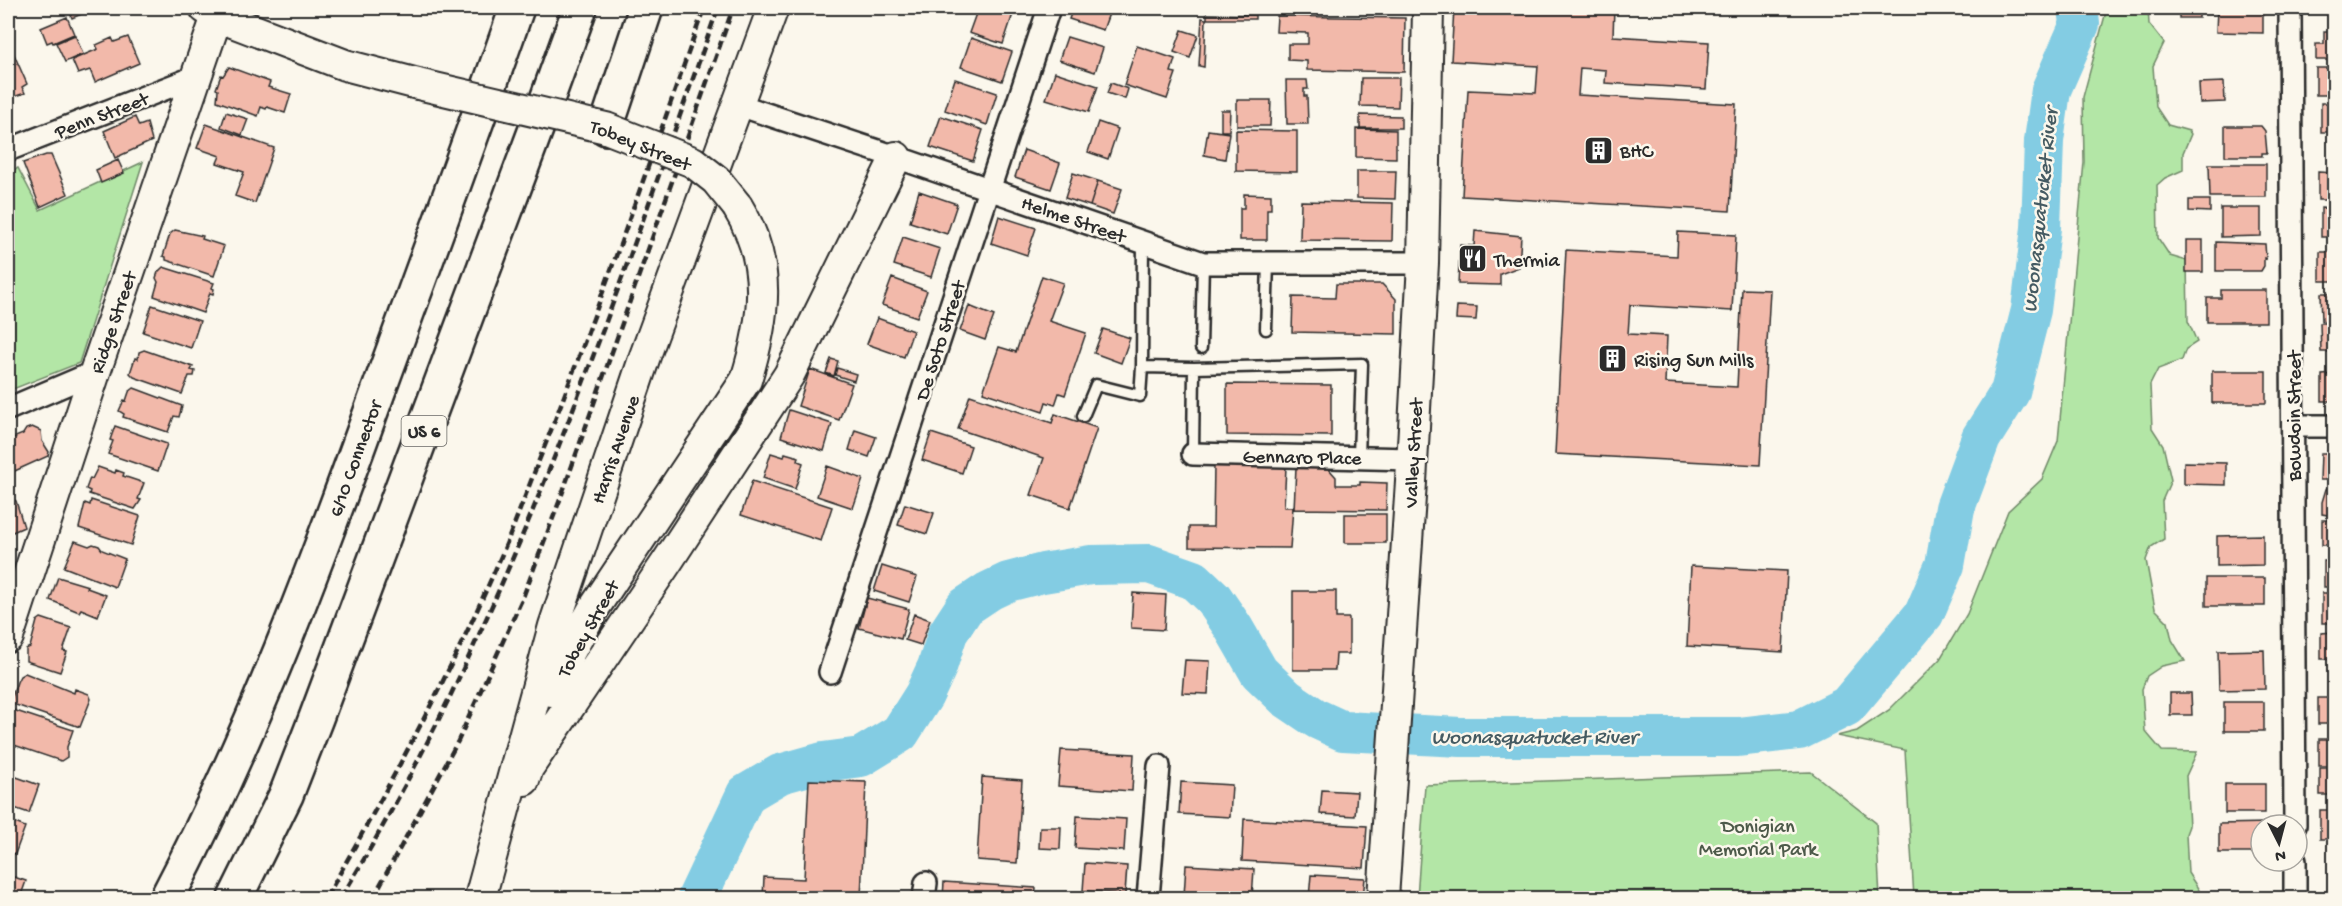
<svg xmlns="http://www.w3.org/2000/svg" width="2342" height="906" viewBox="0 0 2342 906" font-family="'Gochi Hand',sans-serif">
<rect width="100%" height="100%" fill="#fbf7ec"/>
<filter id="ink" filterUnits="userSpaceOnUse"><feTurbulence type="fractalNoise" baseFrequency=".0167" numOctaves="2"/><feDisplacementMap in="SourceGraphic" scale="12" xChannelSelector="R" yChannelSelector="G"/><feConvolveMatrix kernelMatrix="1 2 1 2 8 2 1 2 1" color-interpolation-filters="sRGB"/></filter>
<g filter="url(#ink)">
<path fill="#b3e6a6" stroke="#6f8868" stroke-width="1.5" d="M2107,8H2148L2149,24L2164,43L2153,66L2156,107L2168,125L2189,131L2191,134L2183,153V170L2165,178L2157,185L2158,238L2170,256L2187,261L2188,321L2197,342L2186,349L2182,360L2158,369L2150,385L2152,428L2163,445L2171,480L2162,501L2164,539L2151,547L2146,560L2155,609L2168,622L2172,640L2185,661L2162,666L2147,676L2142,689L2145,731L2162,751L2197,752L2186,776L2189,826L2186,834L2188,873L2199,890L2200,898H1914L1905,750L1837,736L1857,731L1889,710L1940,659L1967,614L2008,511L2042,479L2058,441L2084,162L2083,97Z
M143,162L79,363L8,391V172L18,168L40,210Z
M1811,772L1876,823L1880,898H1417L1425,785Z"/>
<g fill="none" stroke-linecap="round" stroke-linejoin="round">
<path stroke="#83cce3" stroke-width="40" d="M697,898L746,794L780,774L823,762L861,757L900,733L924,695L937,667L948,633L965,607L989,591L1008,582L1043,573L1091,565L1149,564L1194,580L1213,598L1233,627L1259,672L1286,698L1317,719L1343,731L1461,737H1738L1799,730L1847,706L1924,614L1945,565L1955,508L1981,438L2010,392L2031,310L2041,228L2044,141L2051,90L2080,24L2078,8"/>
</g>
<path fill="#f2b9aa" stroke="#2b2b2b" stroke-width="1.5" d="M61,8H96L72,18L69,10L63,12Z
M978,8H1015L1003,44L969,33Z
M1073,8H1111L1103,30L1069,19Z
M1359,8H1403V12L1359,11Z
M1454,8H1614L1613,36L1709,42L1706,89L1605,83L1606,70L1580,68L1578,95L1736,104L1730,211L1462,196L1468,90L1536,93L1538,66L1451,61Z
M2179,8H2199V18H2179Z
M2217,8H2263V33L2216,32Z
M1207,14L1255,15V19H1207Z
M1277,16L1405,18L1404,72L1307,70V61L1288,60V44H1308V33L1276,32Z
M67,17L74,34L53,43L52,41L47,43L41,28Z
M1202,18L1206,19L1204,67L1199,66Z
M1182,30L1198,35L1190,58L1174,52Z
M2324,31H2334V60H2316V44H2324Z
M75,35L83,54L65,62L56,43Z
M128,37L139,63L95,82L90,70L78,74L72,60L98,49L96,45L112,38L114,42Z
M1067,37L1103,48L1095,72L1059,60Z
M971,38L1012,52L1002,81L961,67Z
M1137,46L1175,59L1171,72L1176,73L1167,99L1124,85Z
M10,51L13,52L27,84L22,87L25,93L13,97L11,104L8,105V53Z
M229,67L270,82L268,87L291,94L285,113L267,107L266,109L261,107L258,116L217,101L218,90L216,89L221,75L223,76Z
M2316,68H2334V95H2316Z
M1055,72L1098,86L1089,112L1046,99Z
M1361,78H1399L1398,107L1360,106Z
M955,79L997,93L987,125L945,110Z
M1286,80H1307L1308,89H1304V96H1307L1308,124H1287Z
M2224,82L2225,102L2200,103L2199,83Z
M1111,83L1128,89L1125,99L1107,93Z
M1237,100H1271L1270,126H1237Z
M2321,103H2334V132H2321Z
M1221,110H1230L1229,131H1221Z
M226,112L248,119L242,135L221,127Z
M1360,115L1401,116V128H1360Z
M941,116L983,130L973,161L930,147Z
M135,117L139,126L147,123L152,141L115,158L104,131Z
M1098,122L1118,129L1108,159L1088,152Z
M206,124L274,148L255,203L235,196L244,172L217,163L220,156L197,148Z
M2225,126H2261L2265,131L2267,153H2262V156H2225Z
M1356,129L1396,130V158L1356,157Z
M1208,130L1229,133L1225,159L1204,155Z
M1236,130L1297,131V172L1236,171Z
M1024,150L1060,163L1051,189L1015,177Z
M46,155H51L68,194L40,207L23,163Z
M118,160L124,173L101,183L96,170Z
M2209,164H2266V197H2210Z
M1357,171H1396L1395,199L1357,198Z
M2318,172L2334,173V200H2318Z
M1073,173L1098,181L1090,206L1065,198Z
M1098,181L1122,189L1113,214L1090,206Z
M919,191L957,204L947,234L910,222Z
M1244,194L1271,195V209H1267V240H1240V208H1244Z
M2189,200H2210V212L2189,211Z
M1301,201L1393,203L1392,241L1300,240Z
M2221,208H2261V236L2221,237Z
M2321,208L2334,209V237H2321Z
M999,216L1036,228L1027,255L991,243Z
M175,230L203,236L202,239L224,246L214,276L166,260V257L163,256L170,234Z
M1475,231L1521,236L1519,267L1500,274V285L1458,284L1460,245L1474,246Z
M1678,232L1736,235L1732,311L1630,305L1628,334L1667,336L1665,383L1737,387L1742,289L1770,290L1760,465L1555,454L1566,250L1677,256Z
M903,237L940,249L931,277L894,265Z
M2186,240H2203V272H2186Z
M2216,242L2265,244L2266,259L2264,258V266L2261,271H2216Z
M2320,252H2334V281H2320Z
M163,267L214,283L212,288L214,289L213,294L210,293L203,313L154,296L158,282L156,278L158,272Z
M1042,276L1063,283L1049,321L1086,333L1065,395L1059,393L1055,405L1046,402L1043,412L983,392L999,347L1016,352Z
M892,278L927,291L917,317L882,305Z
M1336,284H1382L1396,299V334L1292,332L1293,297L1335,298Z
M2221,290H2266V322H2207V298H2221Z
M2321,293H2334V320L2322,321Z
M152,305L200,321L191,348L143,332Z
M969,306L994,316L985,340L960,331Z
M1457,306L1477,307L1476,320L1456,319Z
M877,318L913,331L904,357L867,344Z
M2320,323H2334V352H2321Z
M1103,329L1130,338L1121,363L1094,353Z
M144,350L193,367L191,370L195,371L194,376H189L182,394L134,377L130,373L135,358L138,359L139,352Z
M831,359L838,361L834,376L826,373Z
M837,368L856,374L854,381L835,375Z
M810,369L852,384L839,420L798,406Z
M2212,371H2266V403H2212Z
M2334,374V401H2322V375Z
M1227,384L1331,385V436L1227,435Z
M134,388L182,406L179,417L174,416L168,432L123,417L124,414L119,411L124,400L126,401L129,392Z
M970,395L1052,423L1055,414L1097,428L1070,508L1031,495L1044,458L958,429Z
M789,410L832,424L824,451L781,437Z
M115,426L167,444L158,471L108,454L113,441L110,440Z
M32,427L41,431L42,441L49,452L48,456L8,474V440L23,434L26,429Z
M855,430L876,437L869,457L849,450Z
M931,433L971,446L962,473L922,460Z
M2334,449V480H2320L2321,453H2334Z
M771,453L784,457L785,453L799,457L798,461L803,463L795,489L763,478Z
M2184,462L2226,463V485L2184,484Z
M1214,465L1286,467L1284,507H1293L1290,548L1189,547V527H1213Z
M827,466L863,479L853,508L817,496Z
M98,467L115,473L116,470L124,473L123,476L144,483L138,499L141,500L135,509L89,494L90,491L86,489L90,478L92,479Z
M1296,467L1328,468L1336,477V485H1360V482L1387,483L1386,510L1294,509Z
M752,481L832,507L821,541L741,515Z
M2326,489H2334V516L2322,514V502Z
M11,498L16,501L24,527L8,534V499Z
M91,500L140,516L131,545L79,528L85,503L90,505Z
M905,504L934,513L927,534L898,525Z
M1345,514H1386V543H1345Z
M2322,520H2334V545H2322Z
M2263,535V565L2217,566V536Z
M75,541L89,546L93,544L99,546L102,550L125,559L115,587L64,567Z
M2324,561H2334V587H2324Z
M882,566L917,577L909,602L874,591Z
M1691,566L1787,571L1783,652L1687,646Z
M58,577L88,586L87,588L106,595L98,616L81,609L79,612L50,600Z
M2206,578H2265V606H2206Z
M1293,591H1336V618H1349V654H1336L1335,670H1293Z
M1133,593L1166,595L1164,630L1131,628Z
M2322,593H2334V623H2322Z
M867,598L909,609L901,639L859,628Z
M914,614L930,620L921,645L905,640Z
M41,618L71,628L63,651L67,652L60,672L26,661V649L30,647L37,621Z
M2334,632V659H2321V633Z
M2264,650L2265,689L2219,690L2218,651Z
M1185,660L1210,661L1208,694L1182,693Z
M25,673L74,693L75,689L89,694L91,699L80,727L10,703L17,682L20,676Z
M2170,693H2191L2192,715H2170Z
M2318,698H2334V724H2318Z
M2224,702H2264V731H2224Z
M10,709L73,730L67,747V757L61,761L8,743V711Z
M2319,739H2334V766H2319Z
M1061,750L1134,754L1132,791L1058,786Z
M2320,768H2334V795H2320Z
M8,774L39,785L29,813L8,806Z
M982,777L1022,780L1017,863L977,860Z
M809,780L866,782L861,898H763L764,877L804,879Z
M1181,782L1232,785L1230,817L1179,814Z
M2225,784H2265V813H2225Z
M1322,790L1357,792L1355,816L1320,814Z
M2320,810H2334V839H2320Z
M1077,816L1126,819L1124,851L1075,848Z
M1244,819L1367,826L1364,868L1242,861Z
M8,820L25,827L15,854L8,852Z
M2268,823V825H2261V853H2219V824Z
M1040,827H1061L1060,849L1039,848Z
M1085,863L1127,866L1125,894L1083,891Z
M1186,865L1254,869L1252,898L1184,896Z
M8,875L26,881L20,898H8Z
M1311,875L1365,878L1363,898H1309Z
M944,882L1036,888L1035,898H943Z"/>
<g fill="none" stroke-linecap="round" stroke-linejoin="round">
<defs>
<path id="lane" d="M1143,242L1142,367L1194,368L1193,454
M1266,329L1268,262
M1201,348L1203,263
M1194,368L1362,364L1359,457
M1083,416L1096,385L1140,396L1142,367"/>
<path id="street" d="M2290,8L2295,825
M736,104L896,157L1203,263H1423
M8,150L195,77
M8,409L95,372
M2293,426H2334
M1193,454L1412,459
M830,672L1049,8
M2295,861V898
M924,898L926,883
M1148,898L1159,766"/>
<path id="secondary" d="M205,8L217,16L345,65L418,84
M8,637L95,372L217,16
M552,691L569,653L594,608L746,380C765,318 773,264 737,206
M524,780L528,768L667,562L789,375L896,157
M480,898L554,626L645,356L773,8
M1383,898L1411,482L1423,263L1428,8"/>
<path id="highway" d="M606,128L646,8
M167,898C252,736 316,565 378,392C425,264 472,136 517,8
M235,898L286,795L316,718L545,105L580,8"/>
</defs>
<use href="#lane" stroke="#2b2b2b" stroke-width="15"/>
<use href="#street" stroke="#2b2b2b" stroke-width="26"/>
<use href="#secondary" stroke="#2b2b2b" stroke-width="34"/>
<use href="#highway" stroke="#2b2b2b" stroke-width="38"/>
<use href="#lane" stroke="#fbf7ec" stroke-width="10"/>
<use href="#street" stroke="#fbf7ec" stroke-width="21"/>
<use href="#secondary" stroke="#fbf7ec" stroke-width="30"/>
<use href="#highway" stroke="#fbf7ec" stroke-width="33"/>
<path stroke="#2b2b2b" stroke-width="4.5" stroke-dasharray="9 4.5" stroke-linecap="butt" d="M326,898C388,788 449,677 499,561C516,522 530,482 546,443C602,299 653,153 704,8
M341,898C509,621 610,311 718,8
M373,898L458,741L523,597L561,497L733,8"/>
<defs>
<path id="secondary-bridge" d="M418,84L606,128L693,162L716,180L737,206"/>
</defs>
<use href="#secondary-bridge" stroke="#2b2b2b" stroke-width="34" stroke-linecap="butt"/>
<use href="#secondary-bridge" stroke="#fbf7ec" stroke-width="30"/>
</g>
</g>
<defs>
<symbol id="building-square" viewBox="-11 -11 22 22"><rect x="-9" y="-9" width="18" height="18" rx="4" fill="#2b2b2b" stroke="#fbf7ec"/><path d="M-4-6H4V6H1V3H-1V6H-4ZM-2.5-4.3h1.7v1.8h-1.7ZM.8-4.3h1.7v1.8H.8ZM-2.5-1h1.7V.8h-1.7ZM.8-1h1.7V.8H.8Z" fill="#fff"/></symbol>
<symbol id="restaurant-square" viewBox="-11 -11 22 22"><rect x="-9" y="-9" width="18" height="18" rx="4" fill="#2b2b2b" stroke="#fbf7ec"/><path d="M-5-6h1v4h1v-4h1v4h1v-4h1v5L-1.5 .5V6h-2V.5L-5-1ZM5-6V6H3V1.5H1.5Q1.5-4 5-6Z" fill="#fff"/></symbol>
</defs>
<g fill-rule="evenodd">
<use href="#building-square" x="1582" y="134" width="33" height="33"/>
<use href="#restaurant-square" x="1456" y="242" width="33" height="33"/>
<use href="#building-square" x="1596" y="342" width="33" height="33"/>
</g>
<g text-anchor="middle" stroke-width="5" stroke-linejoin="round" paint-order="stroke">
<rect fill="#fbf7ec" stroke="#696865" stroke-width="1.5" x="401.5" y="416" width="45" height="30" rx="4.5"/>
<g font-size="18" font-weight="bold" fill="#2b2b2b">
<text x="424" y="437">US 6</text>
</g>
<g font-size="20" fill="#2b2b2b" stroke="#fbf7ec">
<text transform="translate(101 114) rotate(-21)" y="7">Penn Street</text>
<text transform="translate(641 144) rotate(22)" y="7">Tobey Street</text>
<text transform="translate(1074 218) rotate(19)" y="7">Helme Street</text>
<text transform="translate(112 322) rotate(-71)" y="7">Ridge Street</text>
<text transform="translate(939 340) rotate(-72)" y="7">De Soto Street</text>
<text transform="translate(2293 416) rotate(-90)" y="7">Bowdoin Street</text>
<text transform="translate(614 449) rotate(-71)" y="7">Harris Avenue</text>
<text transform="translate(1412 453) rotate(-87)" y="7">Valley Street</text>
<text transform="translate(1302 456) rotate(1)" y="7">Gennaro Place</text>
<text transform="translate(354 458) rotate(-70)" y="7">6/10 Connector</text>
<text transform="translate(587 628) rotate(-61)" y="7">Tobey Street</text>
</g>
<g font-size="20" fill="#2b2b2b" stroke="#fbf7ec" text-anchor="start">
<text x="1620" y="157">BHC</text>
<text x="1494" y="266">Thermia</text>
<text x="1634" y="366">Rising Sun Mills</text>
</g>
<g font-size="20" fill="#4d5a4a" stroke="#fbf7ec">
<text x="1758" y="832">Donigian<tspan x="1758" dy="23">Memorial Park</tspan></text>
</g>
<g font-size="21" font-style="italic" fill="#455b62" stroke="#fbf7ec">
<text transform="translate(2039 210) rotate(-84)" y="7">Woonasquatucket River</text>
<text x="1534" y="743">Woonasquatucket River</text>
</g>
</g>
<rect width="2342" height="906" fill="none" stroke="#fbf7ec" stroke-width="30"/>
<rect x="15" y="15" width="2312" height="876" fill="none" stroke="#2b2b2b" stroke-width="2" filter="url(#ink)"/>
<g transform="translate(2279 843) rotate(174)"><circle r="28" fill="#fbf7ec" stroke="#a8a59f" stroke-width="1.5"/>
<path d="M0-4.5L10 22L0 15L-10 22Z" fill="#2b2b2b"/>
<text y="-9" font-size="16" font-weight="bold" text-anchor="middle" fill="#2b2b2b">N</text>
</g>
</svg>
